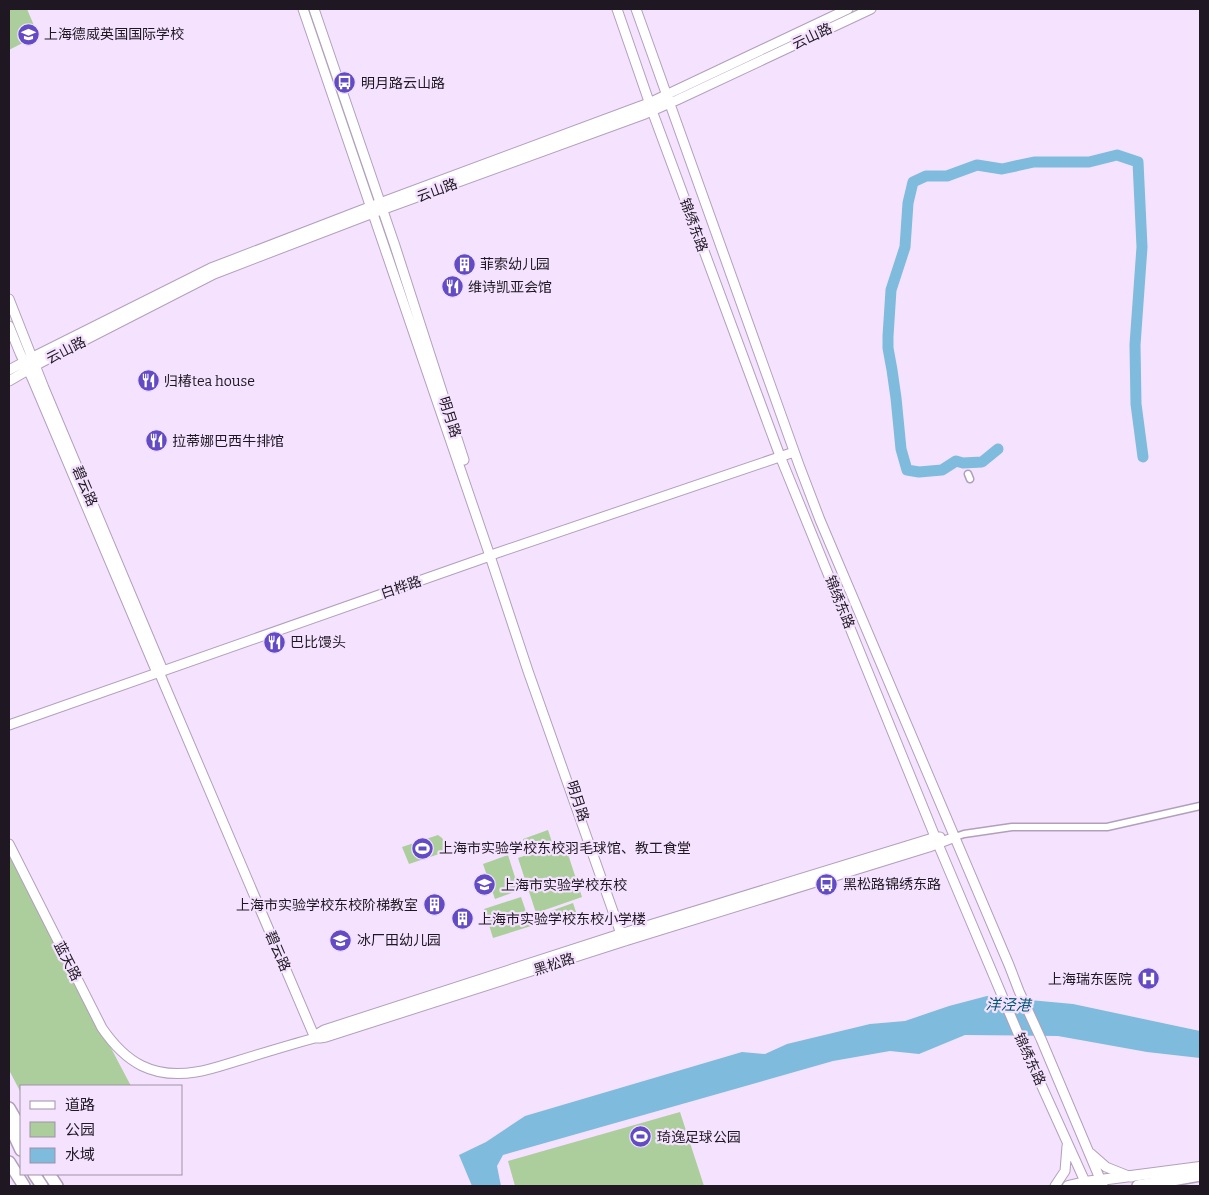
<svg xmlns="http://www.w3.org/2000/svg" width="1209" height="1195" viewBox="0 0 1209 1195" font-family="Bitter,'Noto Sans SC',serif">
<rect width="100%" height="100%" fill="#f5e2fe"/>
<path fill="#abce9c" d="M9,9H27L38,35L9,50Z
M548,830L552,842L528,851L523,839Z
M438,835L442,838L445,843L443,850L439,854L409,864L402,847Z
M564,842L582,897L536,913L518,858Z
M9,855L131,1086H21V1093L9,1070Z
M508,855L519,890L495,899L483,864Z
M521,897L531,926L493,938L484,909Z
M573,903L577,915L553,924L548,912Z
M680,1112L704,1186H515L508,1161Z"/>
<path fill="#7ebbdd" d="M987,996L1073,1004L1200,1031V1058L1147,1052L1058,1036L965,1035L919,1054L890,1051L833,1061L503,1155L497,1166L501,1186H472L459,1155L486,1142L525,1116L742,1052L765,1054L787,1044L870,1024L905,1021L949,1006Z"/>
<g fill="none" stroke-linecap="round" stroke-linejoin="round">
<path stroke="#7ebbdd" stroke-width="11" d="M998,449L982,462L963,463L956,461L942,470L919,472L907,470L901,449L896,398L892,370L888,348V336L891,290L905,247L908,203L913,182L926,176H947L977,165L1002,169L1034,162H1089L1117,155L1138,162L1142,247L1135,345L1136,404L1143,457"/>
<defs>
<path id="street" d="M968,474L970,479
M955,837L964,834L1012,827H1107L1200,806"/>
<path id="secondary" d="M303,9L490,556L528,671L621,934L625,941
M314,9L395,246L464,460
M617,9L654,116L780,456L938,844L1020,1038L1087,1186
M636,9L799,465L820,520L1009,965L1019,991L1041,1039L1103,1186
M9,299L44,388L161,666L159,672
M9,326L20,353L32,378L155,668L159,672L315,1038
M9,370L37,355L211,268L380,203L649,103L848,9
M9,381L40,363L214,274L373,213L645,114L677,100L871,9
M494,554L794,452
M9,725L490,556
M9,844L102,1028C126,1063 153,1079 196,1072C210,1070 224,1065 237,1061C263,1053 289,1045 315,1038H320L326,1037L625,941L929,847L955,837
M315,1038L319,1033L324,1030L617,935L936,837H940
M1090,1153L1106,1167L1131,1177
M1055,1186L1065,1171L1067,1146"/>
<path id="primary" d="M1068,1186L1085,1182L1200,1167"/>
<path id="highway" d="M9,1108L21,1129
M9,1124L21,1150
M9,1162L24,1186
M34,1174L42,1186
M49,1174L57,1186
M1138,1186L1200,1175"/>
</defs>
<use href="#street" stroke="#b2a0bb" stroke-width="9"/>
<use href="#secondary" stroke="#b2a0bb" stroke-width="11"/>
<use href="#primary" stroke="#b2a0bb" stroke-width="12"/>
<use href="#highway" stroke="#b2a0bb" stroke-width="14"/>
<use href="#street" stroke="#fff" stroke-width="6"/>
<use href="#secondary" stroke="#fff" stroke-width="9"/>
<use href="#primary" stroke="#fff" stroke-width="10"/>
<use href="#highway" stroke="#fff" stroke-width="11"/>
</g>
<defs>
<symbol id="school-disc" viewBox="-11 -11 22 22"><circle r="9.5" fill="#624bc4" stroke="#f5e2fe"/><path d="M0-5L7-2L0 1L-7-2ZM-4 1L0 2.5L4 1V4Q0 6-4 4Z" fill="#fff"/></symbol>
<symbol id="bus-disc" viewBox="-11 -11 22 22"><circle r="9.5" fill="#624bc4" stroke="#f5e2fe"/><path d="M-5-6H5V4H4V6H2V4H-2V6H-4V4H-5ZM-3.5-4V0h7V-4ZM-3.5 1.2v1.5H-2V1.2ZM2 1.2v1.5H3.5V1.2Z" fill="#fff"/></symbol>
<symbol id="building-disc" viewBox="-11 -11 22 22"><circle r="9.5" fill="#624bc4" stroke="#f5e2fe"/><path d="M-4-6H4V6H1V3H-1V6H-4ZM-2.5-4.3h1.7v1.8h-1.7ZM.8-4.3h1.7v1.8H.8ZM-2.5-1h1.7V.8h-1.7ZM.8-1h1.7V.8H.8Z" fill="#fff"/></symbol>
<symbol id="restaurant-disc" viewBox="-11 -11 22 22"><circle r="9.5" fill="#624bc4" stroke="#f5e2fe"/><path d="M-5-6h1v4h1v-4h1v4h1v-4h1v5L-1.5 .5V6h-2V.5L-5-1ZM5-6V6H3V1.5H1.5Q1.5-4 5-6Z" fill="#fff"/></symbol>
<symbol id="stadium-disc" viewBox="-11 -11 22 22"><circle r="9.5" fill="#624bc4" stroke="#f5e2fe"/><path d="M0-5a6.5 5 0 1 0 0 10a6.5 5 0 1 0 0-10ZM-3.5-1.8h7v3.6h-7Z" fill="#fff"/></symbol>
<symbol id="hospital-disc" viewBox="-11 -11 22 22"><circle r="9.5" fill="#624bc4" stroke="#f5e2fe"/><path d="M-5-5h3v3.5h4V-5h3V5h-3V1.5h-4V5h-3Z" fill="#fff"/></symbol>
</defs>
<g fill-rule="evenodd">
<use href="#school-disc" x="16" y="22" width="25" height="25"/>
<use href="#bus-disc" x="332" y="70" width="25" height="25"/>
<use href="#building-disc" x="452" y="252" width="25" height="25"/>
<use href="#restaurant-disc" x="440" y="274" width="25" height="25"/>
<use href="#restaurant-disc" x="136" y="368" width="25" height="25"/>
<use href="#restaurant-disc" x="144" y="428" width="25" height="25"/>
<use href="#restaurant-disc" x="262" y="630" width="25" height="25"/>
<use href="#stadium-disc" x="410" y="836" width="25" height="25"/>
<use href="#bus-disc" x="814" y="872" width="25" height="25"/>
<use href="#school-disc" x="472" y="872" width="25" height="25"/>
<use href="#building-disc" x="422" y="892" width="25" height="25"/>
<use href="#building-disc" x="450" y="906" width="25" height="25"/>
<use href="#school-disc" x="328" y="928" width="25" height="25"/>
<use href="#hospital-disc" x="1136" y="966" width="25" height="25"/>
<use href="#stadium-disc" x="628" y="1124" width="25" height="25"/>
</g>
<g text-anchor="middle" stroke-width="4.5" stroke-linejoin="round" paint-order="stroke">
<g font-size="14" fill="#1f1822" stroke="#f5e2fe" text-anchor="start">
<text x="44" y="39">上海德威英国国际学校</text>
<text x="361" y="88">明月路云山路</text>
<text x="480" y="269">菲索幼儿园</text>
<text x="468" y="292">维诗凯亚会馆</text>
<text x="164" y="386">归椿tea house</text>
<text x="172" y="446">拉蒂娜巴西牛排馆</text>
<text x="290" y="647">巴比馒头</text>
<text x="439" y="853">上海市实验学校东校羽毛球馆、教工食堂</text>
<text x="843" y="889">黑松路锦绣东路</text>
<text x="501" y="890">上海市实验学校东校</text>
<text x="418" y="910" text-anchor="end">上海市实验学校东校阶梯教室</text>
<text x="478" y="924">上海市实验学校东校小学楼</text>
<text x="357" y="945">冰厂田幼儿园</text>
<text x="1132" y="984" text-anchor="end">上海瑞东医院</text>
<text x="657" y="1142">琦逸足球公园</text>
</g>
<g font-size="14" fill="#1f1822" stroke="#f5e2fe">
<text transform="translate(812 36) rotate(-25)" y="5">云山路</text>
<text transform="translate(437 190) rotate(-20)" y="5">云山路</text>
<text transform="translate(694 225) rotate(70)" y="5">锦绣东路</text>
<text transform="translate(66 350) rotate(-27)" y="5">云山路</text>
<text transform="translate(450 417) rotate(72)" y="5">明月路</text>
<text transform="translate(85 486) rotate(67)" y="5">碧云路</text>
<text transform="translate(401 587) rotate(-19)" y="5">白桦路</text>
<text transform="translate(840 602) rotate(68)" y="5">锦绣东路</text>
<text transform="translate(578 801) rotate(72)" y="5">明月路</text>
<text transform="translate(278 951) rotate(67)" y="5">碧云路</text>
<text transform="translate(68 961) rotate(63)" y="5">蓝天路</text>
<text transform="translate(554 964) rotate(-18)" y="5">黑松路</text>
<text transform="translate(1030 1059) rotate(66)" y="5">锦绣东路</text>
</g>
<g font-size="15" font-style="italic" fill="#015475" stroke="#f5e2fe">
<text transform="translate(1008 1005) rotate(1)" y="5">洋泾港</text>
</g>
</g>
<rect width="1209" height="1195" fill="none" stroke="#1f1822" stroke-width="20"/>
<rect x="20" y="1085" width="162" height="90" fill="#f5e2fe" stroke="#9f91a6"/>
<rect x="30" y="1101" width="25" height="8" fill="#ffffff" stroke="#9f91a6"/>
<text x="65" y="1110" font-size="15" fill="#1f1822">道路</text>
<rect x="30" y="1122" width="25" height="15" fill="#abce9c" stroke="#9f91a6"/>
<text x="65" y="1135" font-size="15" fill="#1f1822">公园</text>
<rect x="30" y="1148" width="25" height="15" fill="#7ebbdd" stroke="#9f91a6"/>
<text x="65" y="1160" font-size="15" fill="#1f1822">水域</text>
</svg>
